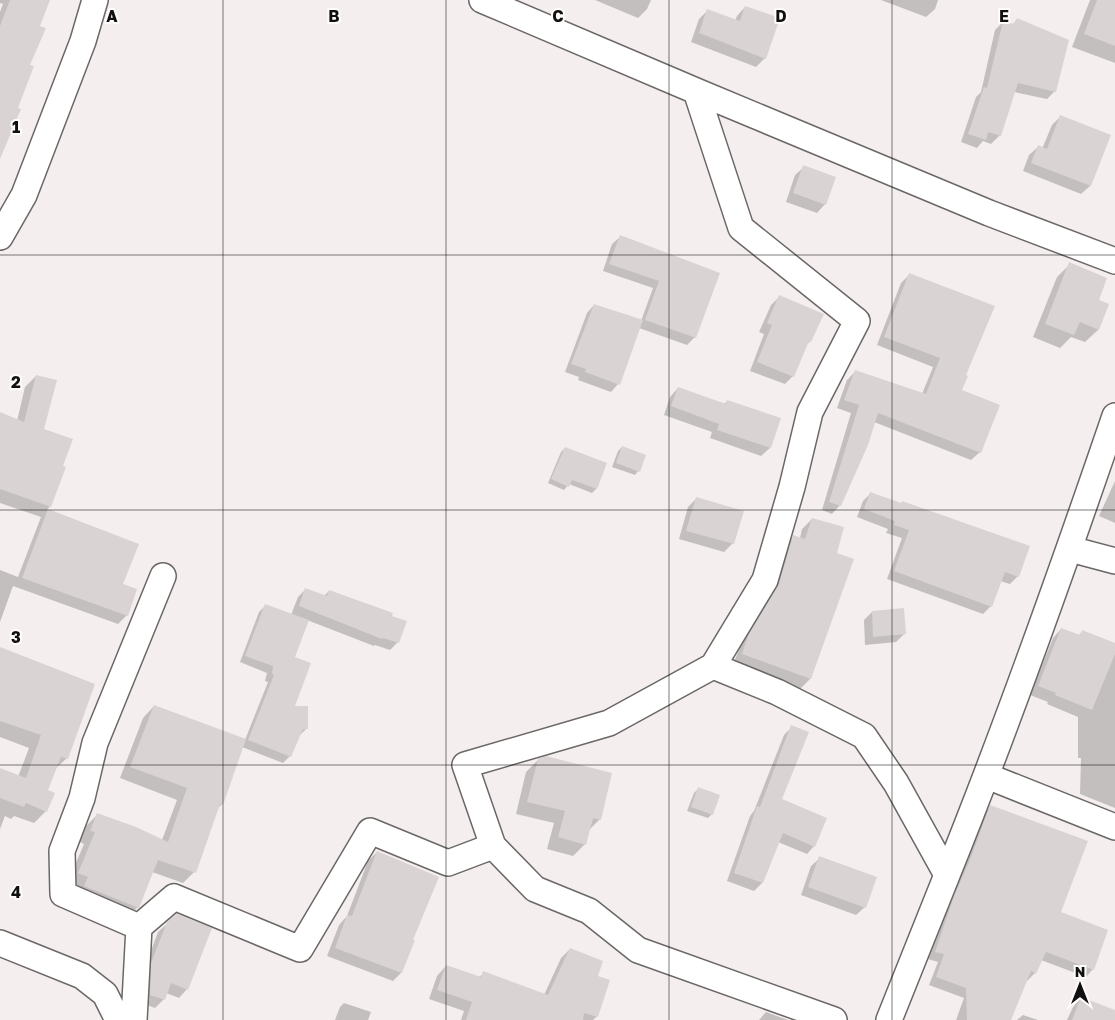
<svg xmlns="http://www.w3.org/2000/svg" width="1115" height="1020" viewBox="0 0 1115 1020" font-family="'Golos Text',sans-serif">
<rect width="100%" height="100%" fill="#f4efee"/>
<path fill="#0003" d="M0,0H48L0,139V12L3,4L0,3Z
M595,0H651L647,9L638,18Z
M881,0H938L935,9L926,17Z
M1090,0H1115V63L1072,47Z
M745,7L765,58L756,67L691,42L699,19L708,10L735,21L737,16Z
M1017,20L1055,91L1047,99L1014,92L1000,135L991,144L983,141L977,148L961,142L976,97L981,92L995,30L1003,22L1012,25Z
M1060,117L1110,136L1090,186L1081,194L1023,171L1029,155L1038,147L1042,149L1052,125Z
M804,167L825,204L817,213L786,202L795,175Z
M620,237L718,273L695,337L687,345L639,328L618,384L611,392L578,380L579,377L565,372L587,313L594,305L641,321L653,288L603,271L612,244Z
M1070,264L1097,300L1098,330L1085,342L1071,337L1060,348L1033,337L1057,277Z
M910,274L964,376L960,391L980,452L971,460L874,422L840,505L832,514L822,510L851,413L837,408L847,380L855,372L922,394L933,367L877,345L901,283Z
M780,296L810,341L806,346L793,376L785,384L750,371L764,334L759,332L771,305Z
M36,376L42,429L62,467L50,506L47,510L137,545L121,585L127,615L118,624L13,586L0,622V570L18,577L41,517L0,503V414L17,421L25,387Z
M678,388L724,404L728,401L770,448L761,456L710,438L712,432L664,415L670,397Z
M622,447L638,471L635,475L612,467L618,451Z
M565,448L606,464L596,489L592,493L569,484L564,490L548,483L561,452Z
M1115,481V523L1099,516Z
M871,493L1018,576L1010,584L1000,581L991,606L983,614L887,579L902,538L886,533L888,529L857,517L863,501Z
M696,499L733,543L724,552L679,539L688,507Z
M812,519L835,554L853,559L810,679L800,689L733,664L784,546L794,536L800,538L802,529Z
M306,589L324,596L329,591L398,642L390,650L375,645L374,646L307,620L293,657V707L307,728L300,735L290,756L283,763L242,747L222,804L218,808L194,872L183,883L152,872L138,907L126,918L67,884L84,844L80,842L86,826L97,815L162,840L177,800L120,778L143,718L154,706L245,740L268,682L265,681L267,673L240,662L259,612L266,605L291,615L298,597Z
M872,612L905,633L896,642L865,645L864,620Z
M1061,629L1078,636L1083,631L1115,645V808L1080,794L1081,758H1078V717L1047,704L1048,702L1030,695L1053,638Z
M0,682L67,758L54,770L47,791L46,811L34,823L14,816L11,819L5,816L0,829V770L18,777L29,748L0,737Z
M792,727L781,800L814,846L807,854L778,842L762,883L754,891L727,881L750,816L754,811L784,735Z
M538,760L600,819L589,830L585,844L573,856L547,849L554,823L516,814L526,772Z
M698,789L712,814L708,818L687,811L694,793Z
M991,806L1059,912L1093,969L1086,977L1041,960L1035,973L1027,981L1026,980L1010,1020H956L964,998L929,985L938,962L928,959L947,905L963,869L983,814Z
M377,852L412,941L401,973L393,981L327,956L339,925L347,916L368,861Z
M820,858L865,907L856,915L801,895L811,866Z
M168,923L187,989L179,998L166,993L164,999L155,1008L142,1003L143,972L158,932Z
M570,949L596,976L597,1016L593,1020H461L464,1011L429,999L437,976L446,966L478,978L484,973L544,995L561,958Z
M1081,998L1105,1020H1067L1073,1007Z
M344,1003L371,1012L368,1020H335L340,1007Z
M766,1012L788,1020H759Z
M1023,1015L1038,1020H1017Z"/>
<path fill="#d9d4d3" d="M10,0H50L40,26L46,28L30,65L34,66L18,108L21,109L0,159V26Z
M1097,0H1115V46L1084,34Z
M745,6L780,18L766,59L699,33L707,9L740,21Z
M1017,18L1069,40L1056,92L1018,83L1001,136L988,132L986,140L968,134L984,87L987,88L1003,21L1014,24Z
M1060,115L1111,135L1091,186L1031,163L1038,145L1047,149Z
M803,165L836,177L826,205L793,193Z
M620,235L720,273L696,338L645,320L659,281L609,264Z
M1069,262L1107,278L1099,300L1109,304L1099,330L1080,322L1074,335L1045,324Z
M909,273L995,306L966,375L968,376L962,390L1000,405L981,453L878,413L868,445L841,506L829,502L859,405L844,400L855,370L926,394L940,358L884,337Z
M779,295L824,314L811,342L809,341L794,377L757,362L772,325L767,323Z
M594,304L643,320L620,385L585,372L586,369L571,364Z
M36,375L57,380L44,429L73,439L63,466L66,467L51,507L0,489V412L24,422Z
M678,387L726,404L727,400L781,418L771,448L717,430L719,424L671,406Z
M622,446L646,455L640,472L616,463Z
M565,447L607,463L597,489L572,480L569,487L551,479Z
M870,492L901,503L902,501L1030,546L1019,577L1005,572L992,607L894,571L909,530L894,525L895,521L864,509Z
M696,497L744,511L734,544L686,531Z
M48,509L139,544L123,584L137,589L128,616L22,578Z
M812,518L844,527L837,553L854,559L811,679L742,654L749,633L779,584L793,535L805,539Z
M305,588L327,596L329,590L393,613L392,616L407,621L399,643L383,638L382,639L299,606Z
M265,604L309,620L295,657L311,663L295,706H308V729H303L291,757L248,740L274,675L272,674L273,666L245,656Z
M904,608L906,634L873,637L872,611Z
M1061,628L1080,635L1082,630L1115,643V654L1092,710L1055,695L1056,693L1038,686Z
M0,647L95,684L68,759L61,757L48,790L55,793L47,812L26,803L24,807L0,798V768L26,778L41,735L0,721Z
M154,705L246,739L223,805L220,804L196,873L158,860L139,908L84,886L88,877L78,873L95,832L90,831L97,813L136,827L168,842L187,788L130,767Z
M791,725L809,732L782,799L827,818L815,847L783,833L763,883L734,873L757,806L760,807Z
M546,756L612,773L601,820L593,818L586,845L558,837L565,811L527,802L538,759Z
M698,787L720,795L713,815L691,807Z
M990,805L1088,841L1061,912L1108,930L1094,970L1046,952L1036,974L1031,971L1011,1020H967L966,988L936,977L944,954L935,952L954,896L970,860Z
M377,851L439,877L413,940H415L402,973L335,948L347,915L352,916Z
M819,856L877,877L866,908L808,887Z
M177,914L212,928L188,990L171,983L165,1000L150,995L151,963L167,922Z
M570,948L603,961L598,976L610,980L598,1017L584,1013L583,1020H466L472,1002L437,990L446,965L481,977L483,971L548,995Z
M1081,997L1115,1010V1020H1072Z"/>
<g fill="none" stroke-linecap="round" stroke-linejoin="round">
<defs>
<path id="minor" d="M482,0L696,91L741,228L857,321L810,412L792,487L765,580L713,666L777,692L864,736L896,783L947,875L889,1020
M696,91L989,213L1115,261
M0,237L24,195L83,41L95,0
M1070,549L1115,561
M987,776L1115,827
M493,846L535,889L589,911L638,950L834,1020
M947,875C1008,724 1062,571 1115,416
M139,927L174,897L300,949L370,831L448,863L493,846L465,765L609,723L713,666
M0,943L82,976L105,994L118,1020
M134,1020L139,927L63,894L62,851L82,798L95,743L163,576"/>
</defs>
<use href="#minor" stroke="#6b6766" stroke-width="28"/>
<use href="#minor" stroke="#fff" stroke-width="25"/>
</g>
<path fill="none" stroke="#110f0f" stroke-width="1" stroke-opacity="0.55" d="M223,0V1020M446,0V1020M669,0V1020M892,0V1020M0,255H1115M0,510H1115M0,765H1115"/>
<g font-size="16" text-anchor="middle" font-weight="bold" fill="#110f0f" stroke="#fffdfc" stroke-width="4" stroke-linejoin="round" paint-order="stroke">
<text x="112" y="22">A</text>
<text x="334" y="22">B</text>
<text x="558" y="22">C</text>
<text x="781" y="22">D</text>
<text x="1004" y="22">E</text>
<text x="16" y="133">1</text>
<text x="16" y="388">2</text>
<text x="16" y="643">3</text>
<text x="16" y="898">4</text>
</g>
<g transform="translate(1080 985)" stroke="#fffdfc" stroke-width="4" paint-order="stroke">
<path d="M0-4L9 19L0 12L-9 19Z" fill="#110f0f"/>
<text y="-8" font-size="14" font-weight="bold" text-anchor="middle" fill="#110f0f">N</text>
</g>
</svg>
